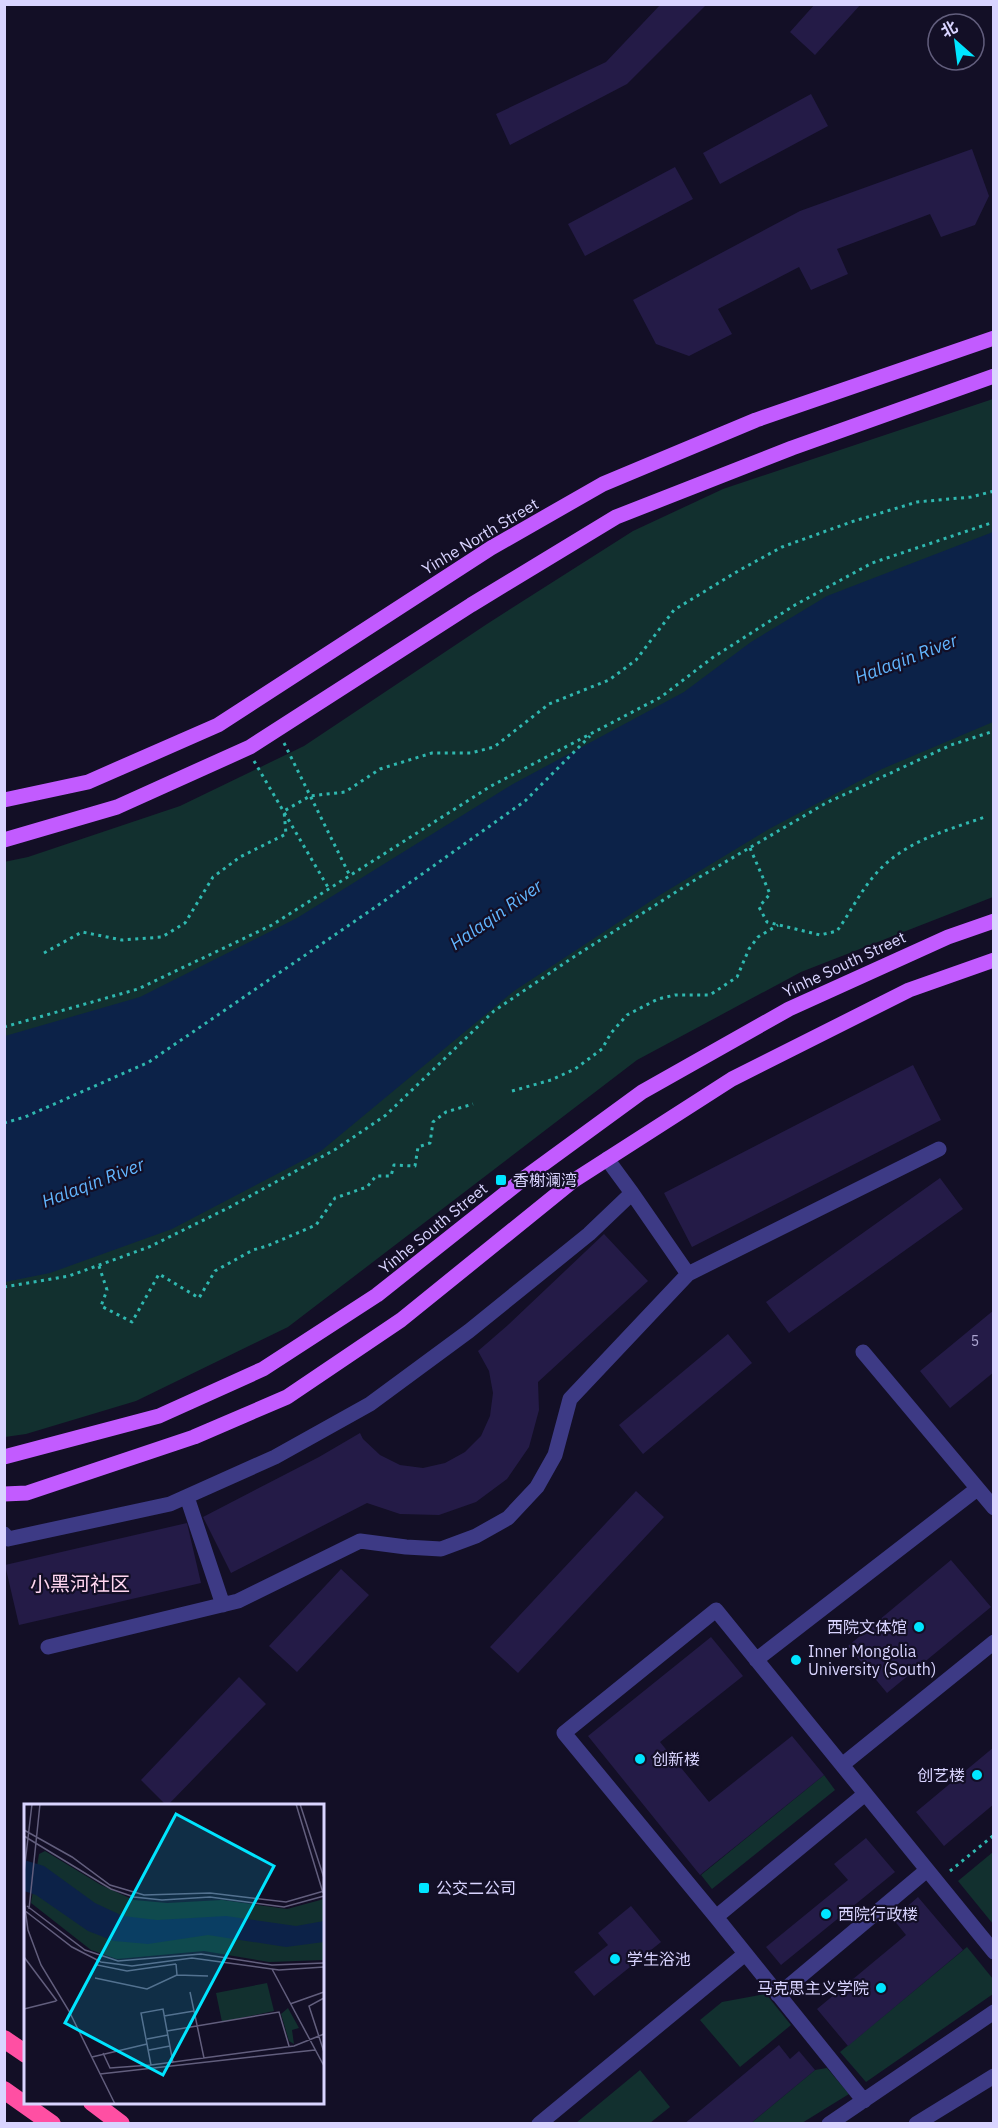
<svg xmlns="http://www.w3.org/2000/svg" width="998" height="2128" viewBox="0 0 998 2128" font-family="'IBM Plex Sans','Noto Sans SC',sans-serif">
<rect width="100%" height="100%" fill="#130f26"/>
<path fill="#12302f" d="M993,399V897L801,972L637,1060L288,1327L136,1401L26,1434L5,1437L4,862L28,857L180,806L304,746L487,624L633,531L723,489Z
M824,1775L835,1790L712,1889L701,1875Z
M993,1852V1924L958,1881Z
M967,1947L993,1979V1994L866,2082L840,2052Z
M766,1994L791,2025L740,2067L700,2020L722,2002Z
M827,2068L849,2094L802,2123L750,2124L815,2070Z
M640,2070L670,2107L650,2123H576Z"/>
<path fill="#0c2248" d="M993,532V722L882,769L769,829L660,895L514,991L321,1151L172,1229L50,1273L5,1282V1036L140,997L297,918L513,784L684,692L751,642L827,596Z"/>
<path fill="#241b47" d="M661,4H707L627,84L510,145L496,114L606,62Z
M815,4H861L815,55L790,32Z
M811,94L828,126L720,184L703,153Z
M972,149L989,196L975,225L941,237L930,214L837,249L848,274L811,290L799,267L718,309L732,334L689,356L656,344L633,300L800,211Z
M675,167L693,199L585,256L568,224Z
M913,1065L941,1120L692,1247L664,1193Z
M940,1178L963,1209L789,1333L766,1302Z
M604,1234L648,1281L538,1382L539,1410L529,1447L507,1479L476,1502L439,1515L400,1514L367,1503L231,1573L203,1517L319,1457L360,1433L363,1439L380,1455L400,1465L423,1468L445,1463L465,1452L481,1436L490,1416L493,1393L489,1371L478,1351L508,1325Z
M994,1310V1372L950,1408L920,1371Z
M728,1334L752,1363L643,1454L619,1425Z
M636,1491L664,1517L518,1673L490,1647Z
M187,1523L201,1583L19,1625L5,1565Z
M951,1560L991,1607L887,1693L848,1646Z
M341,1569L369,1595L297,1672L269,1646Z
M711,1637L743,1676L660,1742L709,1802L792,1736L824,1775L700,1875L588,1736Z
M239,1677L266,1704L167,1806L141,1780Z
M994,1747V1804L944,1846L916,1812Z
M866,1838L895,1872L781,1965L766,1947L848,1880L834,1864Z
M918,1897L963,1950L848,2046L817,2009L906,1935L893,1919Z
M631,1906L661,1942L594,1996L574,1972L608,1945L598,1933Z
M779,2045L790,2059L799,2051L815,2070L750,2124H684Z"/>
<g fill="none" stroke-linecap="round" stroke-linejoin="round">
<path stroke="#2fb8b0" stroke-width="3" stroke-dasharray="3 4.5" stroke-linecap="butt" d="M284,743L350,876
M254,761L329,889
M750,848L770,894L759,907L767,922L820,935L837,931C850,913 860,892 874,876C902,842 945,831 985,817
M44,953L82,932L122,940L162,937L185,923L213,877L240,857L286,834L284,811L310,796L345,792L380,769L432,753H471L494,747L549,704L609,680L636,660L674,610L738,571L782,547L851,522L917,502L971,497L994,491
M4,1027L138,989L272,925L491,786L661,697L712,658L795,605L872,563L994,522
M512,1091L551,1080L575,1069L602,1049L611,1033L627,1015L658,999L675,995H710L737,977L749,949L758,937L778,925
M4,1123L25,1117L149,1062L377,906L525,801L590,736
M99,1266L107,1290L101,1306L132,1322L159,1274L199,1298L215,1271L253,1250L267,1246L316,1225L335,1198L367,1187L376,1176H391L394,1165L415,1166L418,1147L430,1143L433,1122L446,1112L473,1104
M4,1287L69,1276L149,1247L230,1207L336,1149L386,1115L494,1011L572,958L698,878L826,803L951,745L994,731
M950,1871L994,1835"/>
<path stroke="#3d3a85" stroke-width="15" d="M688,1274L939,1149
M863,1352L994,1508
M187,1497L223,1605
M4,1534L8,1539L170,1504L275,1457L370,1404L469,1331L589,1234L632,1193L607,1159
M48,1647L238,1601L360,1541L406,1547L441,1549L476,1536L508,1518L537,1487L555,1455L570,1399L688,1274L632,1193
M756,1660L977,1489
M842,1765L994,1642
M716,1917L865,1794
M778,1995L927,1870
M864,2101L716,1917L564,1733L716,1610L994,1952
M539,2124L745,1954
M829,2124L994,2012
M916,2124L994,2076"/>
<path stroke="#c25bff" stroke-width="15" d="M4,800L88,782L218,725L491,548L603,484L756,420L994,338
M4,840L117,807L250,747L471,605L616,517L792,448L994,376
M4,1457L159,1416L263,1369L377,1295L527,1176L642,1092L789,1009L948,937L994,921
M4,1494L27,1493L194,1437L287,1397L401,1320L573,1181L732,1079L909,990L994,960"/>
<path stroke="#ff4fa3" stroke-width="18" d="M4,2039L26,2054
M4,2090L52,2124
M92,2102L121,2124"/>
</g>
<g fill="#00e5ff" stroke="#130f26" stroke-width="2">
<rect x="495" y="1174" width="12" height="12" rx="3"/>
<circle cx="919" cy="1627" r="6"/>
<circle cx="796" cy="1660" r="6"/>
<circle cx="640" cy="1759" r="6"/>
<circle cx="977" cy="1775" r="6"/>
<rect x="418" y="1882" width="12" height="12" rx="3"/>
<circle cx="826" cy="1914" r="6"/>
<circle cx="615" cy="1959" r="6"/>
<circle cx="881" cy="1988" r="6"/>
</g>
<g text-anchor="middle" stroke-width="4.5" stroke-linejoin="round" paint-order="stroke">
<g font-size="14" fill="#aca6d1">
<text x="975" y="1346">5</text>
</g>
<g font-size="16" fill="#d9d4ff" stroke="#130f26">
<text transform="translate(480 536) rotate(-31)" y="6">Yinhe North Street</text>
<text transform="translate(844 964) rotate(-25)" y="6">Yinhe South Street</text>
<text transform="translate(433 1228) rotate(-39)" y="6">Yinhe South Street</text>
</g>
<g font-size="16" fill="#d9d4ff" stroke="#130f26" text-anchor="start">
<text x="513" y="1186">香榭澜湾</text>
<text x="907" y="1633" text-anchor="end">西院文体馆</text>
<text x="808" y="1657">Inner Mongolia<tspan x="808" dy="18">University (South)</tspan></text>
<text x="652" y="1765">创新楼</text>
<text x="965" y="1781" text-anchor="end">创艺楼</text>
<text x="436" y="1894">公交二公司</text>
<text x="838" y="1920">西院行政楼</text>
<text x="627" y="1965">学生浴池</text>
<text x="869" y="1994" text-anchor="end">马克思主义学院</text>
</g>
<g font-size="18" font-style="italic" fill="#62b6ff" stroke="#130f26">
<text transform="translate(906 659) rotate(-21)" y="6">Halaqin River</text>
<text transform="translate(496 915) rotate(-35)" y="6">Halaqin River</text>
<text transform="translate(93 1183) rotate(-21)" y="6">Halaqin River</text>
</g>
<g font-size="20" fill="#ffd6f0" stroke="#130f26">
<text x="80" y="1591">小黑河社区</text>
</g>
</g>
<g transform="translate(24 1804)">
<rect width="300" height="300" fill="#130f26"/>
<path d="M21,47L77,81L110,96L143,99L198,96L263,105L300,95V156L245,158L180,147L93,155L67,146L7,99L15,50ZM243,179L250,207L198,218L192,189ZM264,204L275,224L268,226L270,240L265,237L257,210Z" fill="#12302f"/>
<path d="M0,56L20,62L71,99L99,112L133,116L202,112L272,122L300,117V138L262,143L184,131L124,140L90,137L64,127L12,91L0,87Z" fill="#0c2248"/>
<path fill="none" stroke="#625e7d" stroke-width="1.5" d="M272,0L299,89M276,0L300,74M0,26L48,53L86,81L120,91L186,89L262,98L300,87M0,32L87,85L110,93L138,96L186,93L260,103L300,92M0,68L8,0M0,97L4,126L17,161L45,207L91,300M3,102L61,146L94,157L177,150L248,161L300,159M5,105L16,0M0,106L48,143L77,158L108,162L168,154L255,166L300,163M0,153L33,197M73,156V161L103,167L152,160M248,165L300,262M153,171L184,172M71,174L123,185L153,171L152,160M166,188L180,254M300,194L285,202L300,248M266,200L300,188M0,205L32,197M140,212L170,207M143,227L255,208L265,242M123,235L144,231M125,246L146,242M79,249L86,264L127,261L270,242L300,230M68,253L123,240M127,261L117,209L139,205L149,259M76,270L291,246"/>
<path fill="#00e5ff" fill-opacity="0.15" stroke="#00e5ff" stroke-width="3" d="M152,10L250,62L139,271L41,219Z"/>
<rect width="300" height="300" fill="none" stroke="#d9d4ff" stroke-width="3"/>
</g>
<rect width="998" height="2128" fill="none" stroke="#d9d4ff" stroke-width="12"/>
<g transform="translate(956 42) rotate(332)"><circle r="28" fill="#130f26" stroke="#625e7d" stroke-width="1.5"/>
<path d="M0-4.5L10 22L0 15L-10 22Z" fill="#00e5ff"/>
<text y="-9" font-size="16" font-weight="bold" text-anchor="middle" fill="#d9d4ff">北</text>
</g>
</svg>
